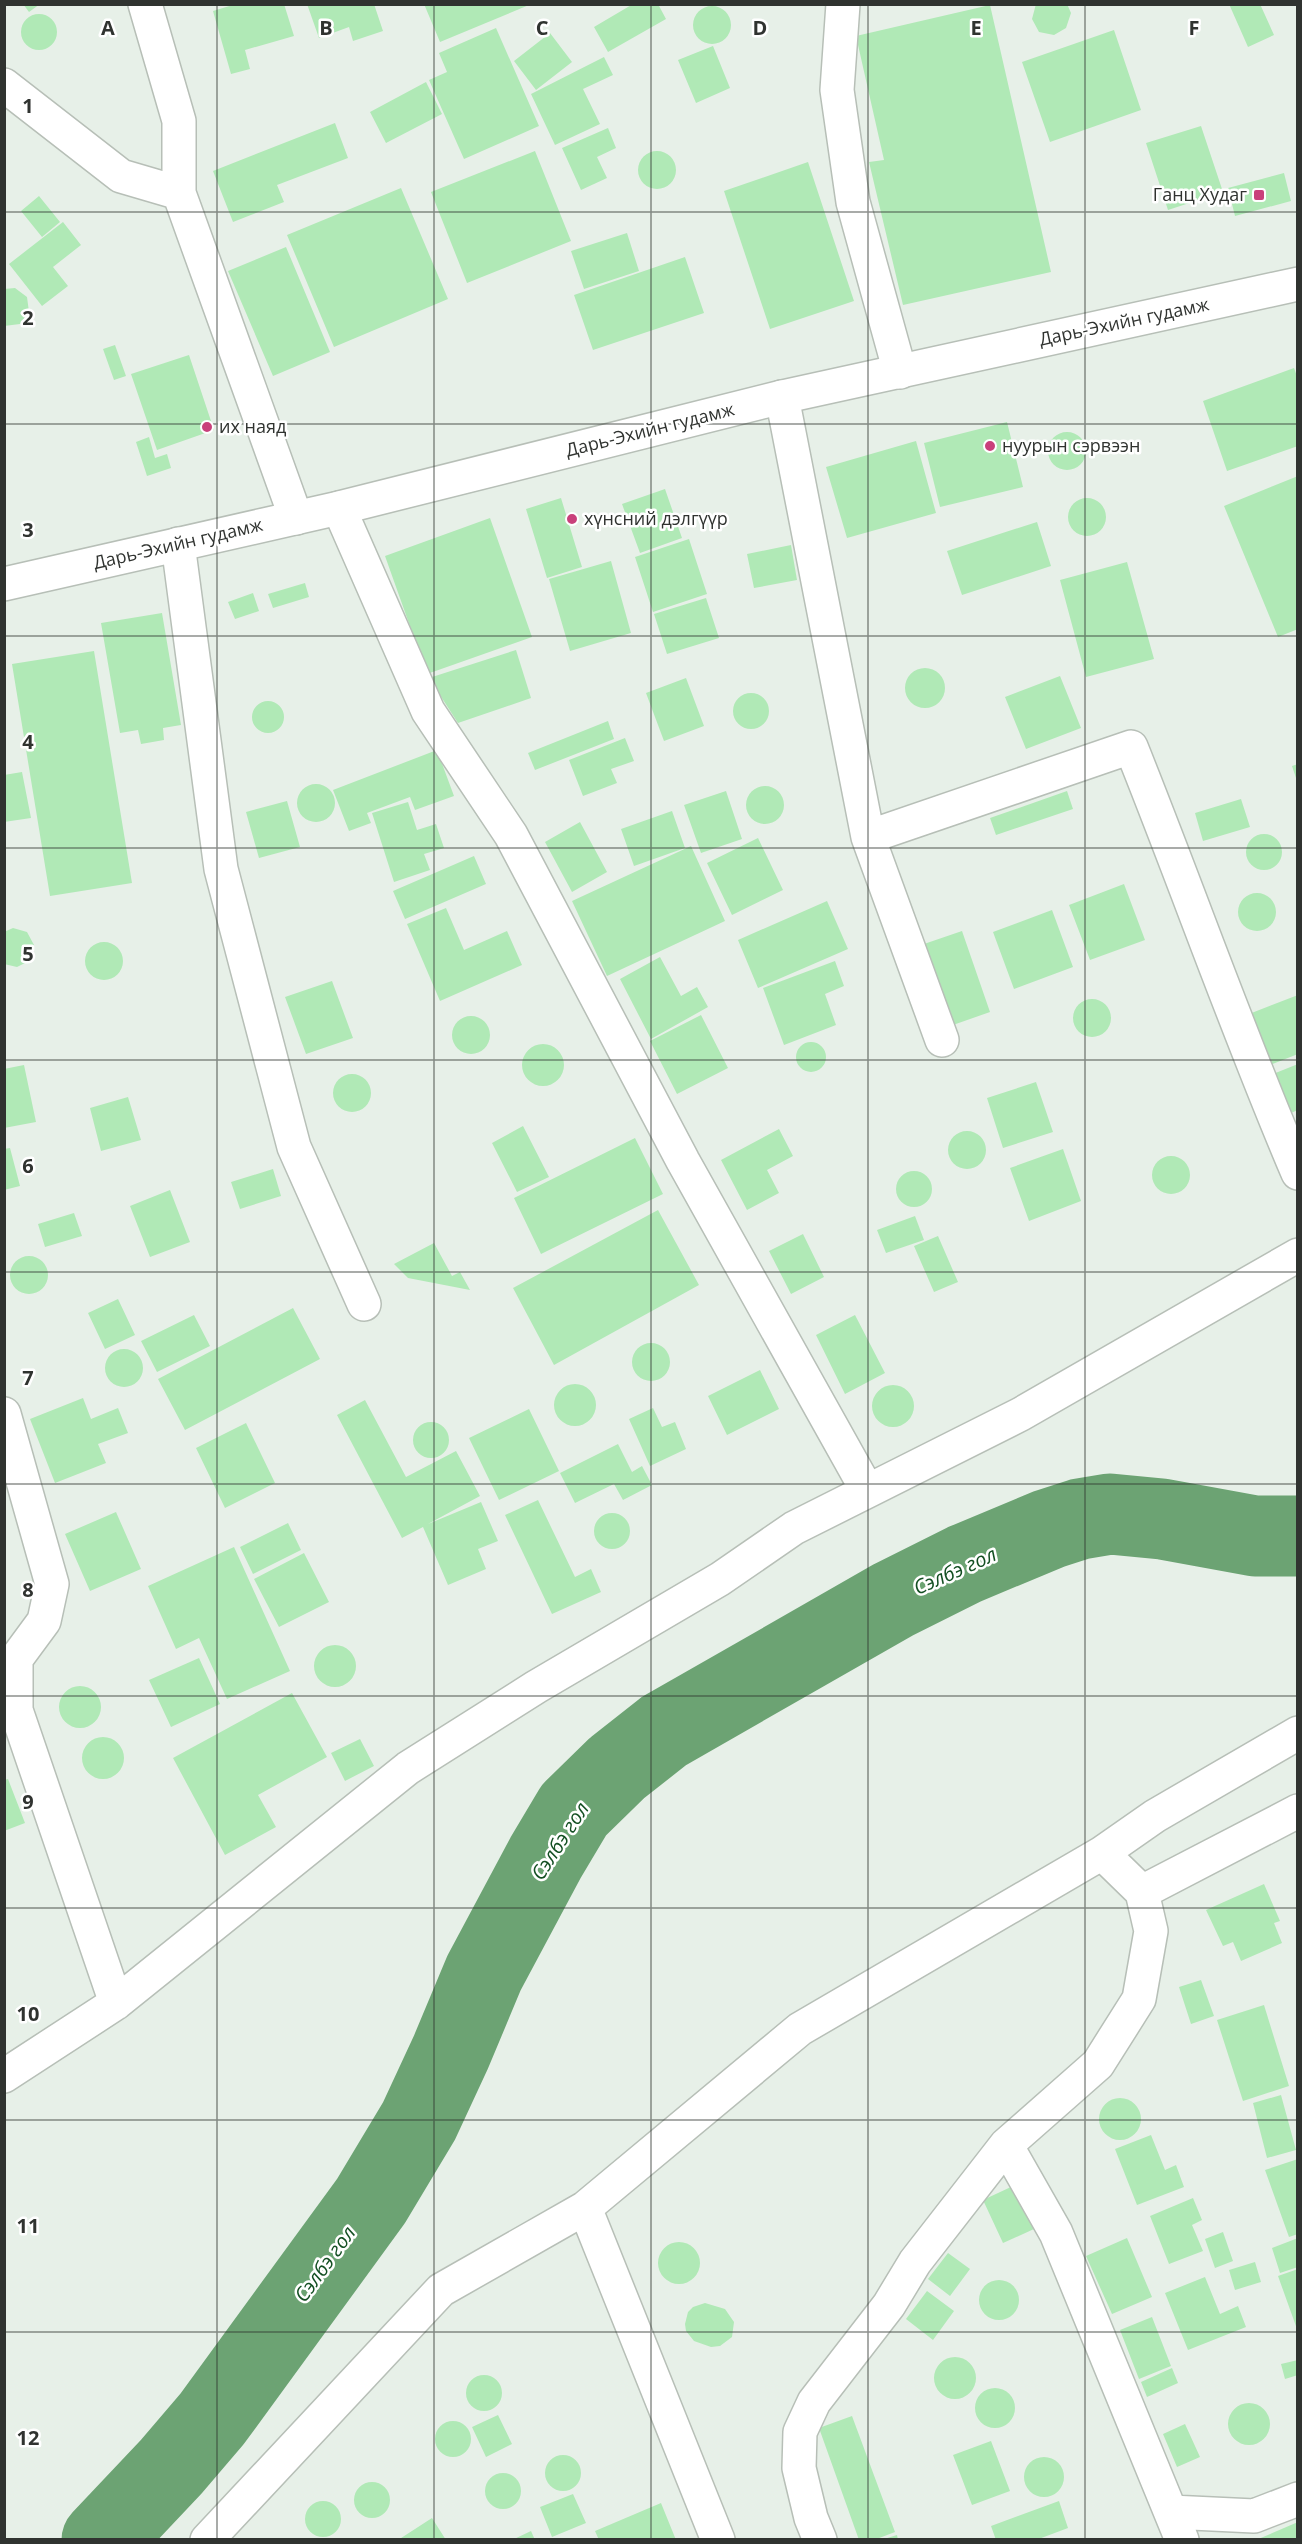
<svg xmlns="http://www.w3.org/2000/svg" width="1302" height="2544" viewBox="0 0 1302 2544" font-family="'Open Sans',sans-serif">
<rect width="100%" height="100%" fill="#e7f0e8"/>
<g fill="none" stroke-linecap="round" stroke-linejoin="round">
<path stroke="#6ca373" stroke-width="81" d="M102,2540L171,2467L212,2419L371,2201L419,2121L451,2052L484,1973L546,1857L574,1810L617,1768L664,1731L893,1600L965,1564L1049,1529L1080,1519L1110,1514L1162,1519L1255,1536H1298"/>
</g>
<path fill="#b0e9b6" d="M23,4H40L29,12Z
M236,4H284L294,36L245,50L250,69L231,74L213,11Z
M307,4H374L383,31L353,41L349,27L319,38Z
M424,4H529V5L440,42Z
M633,4H658L666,19L608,52L594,27Z
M1036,4H1067L1071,13L1066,28L1054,35L1039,32L1032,19Z
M1229,4H1260L1274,35L1248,47Z
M990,5L1051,272L903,305L869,162L884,160L856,36Z
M693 25a19 19 0 1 1 38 0a19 19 0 1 1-38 0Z
M21 32a18 18 0 1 1 36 0a18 18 0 1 1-36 0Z
M496,28L539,126L464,159L429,80L447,72L439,53Z
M1114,30L1141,110L1050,142L1022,62Z
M550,33L572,62L536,90L514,61Z
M713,46L730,88L696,103L678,60Z
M604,57L613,75L583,89L600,124L555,145L531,94Z
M426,82L442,114L386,143L370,112Z
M335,123L348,158L277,185L284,202L233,222L213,171Z
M1201,126L1223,192L1168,210L1146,143Z
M608,128L616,148L597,157L607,178L581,190L562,148Z
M638 170a19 19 0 1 1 38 0a19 19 0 1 1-38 0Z
M535,151L571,241L467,283L431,192Z
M808,162L854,301L770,329L724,191Z
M1284,173L1291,201L1235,216L1228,188Z
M401,188L448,299L334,347L287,235Z
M39,196L60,222L42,237L21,211Z
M63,222L81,245L53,267L68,286L42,306L9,264Z
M627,233L639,271L584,289L571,251Z
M286,247L330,352L273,376L228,271Z
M685,257L704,313L593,350L574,295Z
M15,288L27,297L29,312L20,324L4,326V289Z
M115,345L126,376L114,380L103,349Z
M189,355L214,430L157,450L131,374Z
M1294,368L1298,379V446L1227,471L1203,401Z
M1007,422L1023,487L940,507L924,443Z
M1048 451a19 19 0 1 1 38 0a19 19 0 1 1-38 0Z
M149,437L155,458L167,454L171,468L147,476L136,442Z
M916,441L936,513L847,538L826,467Z
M1298,476V629L1278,637L1224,506Z
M665,489L682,538L640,553L622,504Z
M1068 517a19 19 0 1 1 38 0a19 19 0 1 1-38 0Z
M561,498L582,567L547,578L526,509Z
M490,518L532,637L427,674L385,556Z
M1037,522L1051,566L962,595L947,551Z
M689,539L707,594L653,612L635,557Z
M791,545L797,580L754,588L747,554Z
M611,561L631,633L570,651L549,579Z
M1127,562L1154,659L1086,677L1060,580Z
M305,583L309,597L273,608L268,594Z
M253,593L259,611L235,619L228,602Z
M706,598L719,638L667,654L654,614Z
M162,613L181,725L163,728L164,740L141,744L138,730L120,733L101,623Z
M516,650L531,698L458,723L429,678Z
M94,651L132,883L50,896L12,664Z
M905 688a20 20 0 1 1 40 0a20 20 0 1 1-40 0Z
M1060,676L1081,728L1026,749L1005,697Z
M686,678L704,726L664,741L646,693Z
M733 711a18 18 0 1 1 36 0a18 18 0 1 1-36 0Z
M252 717a16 16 0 1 1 32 0a16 16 0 1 1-32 0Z
M608,721L614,739L535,770L528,753Z
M625,738L634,761L611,769L617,783L583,796L569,760Z
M437,750L454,796L415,810L410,797L367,813L371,823L349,831L333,790Z
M1298,764V781H1297L1292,766Z
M22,772L31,818L4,822V775Z
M297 803a19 19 0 1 1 38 0a19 19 0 1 1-38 0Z
M746 805a19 19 0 1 1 38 0a19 19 0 1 1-38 0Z
M726,791L742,839L701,853L684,805Z
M1067,791L1073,809L996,835L990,818Z
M1241,799L1250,827L1203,841L1195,813Z
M287,801L300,847L259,858L246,812Z
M408,802L417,830L436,824L444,848L424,854L430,870L394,882L372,813Z
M672,811L685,848L634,866L621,829Z
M580,822L607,872L572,892L545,842Z
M1246 852a18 18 0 1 1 36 0a18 18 0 1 1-36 0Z
M758,838L783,890L732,915L707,863Z
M691,846L725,921L607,976L572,901Z
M474,856L486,884L405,919L393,891Z
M1124,884L1145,940L1090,960L1069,905Z
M1238 912a19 19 0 1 1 38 0a19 19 0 1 1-38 0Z
M827,901L848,949L758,988L738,940Z
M446,908L464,950L507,931L522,965L440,1001L407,924Z
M1052,910L1073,967L1014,989L993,932Z
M13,928L27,932L34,945L31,960L17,967L4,964V932Z
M962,931L990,1012L953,1025L924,944Z
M85 961a19 19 0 1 1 38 0a19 19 0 1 1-38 0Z
M660,957L681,996L697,987L708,1007L651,1039L620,979Z
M835,961L844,986L825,994L836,1025L784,1045L763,988Z
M332,981L353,1038L306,1054L285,997Z
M1298,995V1054L1270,1065L1249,1014Z
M1073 1018a19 19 0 1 1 38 0a19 19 0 1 1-38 0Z
M701,1015L728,1068L677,1094L650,1041Z
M452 1035a19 19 0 1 1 38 0a19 19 0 1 1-38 0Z
M796 1057a15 15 0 1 1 30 0a15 15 0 1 1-30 0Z
M522 1065a21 21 0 1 1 42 0a21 21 0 1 1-42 0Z
M1298,1064V1110L1286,1115L1273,1074Z
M24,1065L36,1122L4,1128V1069Z
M333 1093a19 19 0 1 1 38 0a19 19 0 1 1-38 0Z
M1036,1082L1053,1132L1003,1148L987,1098Z
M128,1097L141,1140L101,1151L90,1108Z
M523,1126L549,1177L517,1192L492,1143Z
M779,1129L793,1156L767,1170L779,1193L747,1210L721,1160Z
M948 1150a19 19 0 1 1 38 0a19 19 0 1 1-38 0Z
M635,1138L663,1194L541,1254L514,1198Z
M10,1148L20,1186L4,1190V1149Z
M1063,1149L1081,1201L1029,1221L1010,1168Z
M1152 1175a19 19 0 1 1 38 0a19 19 0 1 1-38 0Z
M273,1169L281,1196L240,1209L231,1182Z
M896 1189a18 18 0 1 1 36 0a18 18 0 1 1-36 0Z
M170,1190L190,1242L150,1257L130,1206Z
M658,1210L699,1285L554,1365L513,1288Z
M74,1213L82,1236L45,1247L38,1224Z
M915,1216L924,1240L886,1253L877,1230Z
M803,1234L824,1277L791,1294L769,1251Z
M938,1236L958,1282L934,1292L914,1246Z
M434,1243L452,1276L460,1272L470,1290L408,1278L394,1264Z
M10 1275a19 19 0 1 1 38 0a19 19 0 1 1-38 0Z
M118,1299L135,1335L105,1349L88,1313Z
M293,1308L320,1359L185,1430L158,1379Z
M194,1315L210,1346L157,1372L141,1341Z
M855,1315L885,1373L845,1394L816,1335Z
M632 1362a19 19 0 1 1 38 0a19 19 0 1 1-38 0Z
M105 1368a19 19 0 1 1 38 0a19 19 0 1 1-38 0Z
M760,1370L779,1409L727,1435L708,1396Z
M554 1405a21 21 0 1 1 42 0a21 21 0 1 1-42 0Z
M872 1406a21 21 0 1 1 42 0a21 21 0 1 1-42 0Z
M83,1398L91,1419L118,1408L128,1433L98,1444L106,1463L55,1483L30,1419Z
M365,1400L406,1477L456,1451L480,1496L428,1524L481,1502L498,1541L478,1549L486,1569L448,1585L423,1527L402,1538L337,1415Z
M653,1408L662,1427L675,1422L686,1449L650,1466L629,1419Z
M529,1409L559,1471L499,1500L469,1438Z
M413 1440a18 18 0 1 1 36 0a18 18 0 1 1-36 0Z
M246,1423L275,1483L225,1508L196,1448Z
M618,1444L632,1472L642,1466L652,1485L623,1500L614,1484L575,1503L560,1473Z
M538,1500L575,1577L591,1569L601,1592L552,1614L505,1515Z
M116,1512L141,1569L90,1591L65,1534Z
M594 1531a18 18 0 1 1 36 0a18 18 0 1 1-36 0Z
M288,1523L301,1550L253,1574L240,1547Z
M234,1547L290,1671L227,1699L199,1638L176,1649L148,1586Z
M304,1553L329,1602L279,1627L254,1579Z
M314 1666a21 21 0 1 1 42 0a21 21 0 1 1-42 0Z
M199,1658L220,1704L171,1727L149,1680Z
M59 1707a21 21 0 1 1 42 0a21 21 0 1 1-42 0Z
M292,1693L327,1757L258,1795L276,1827L225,1855L173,1758Z
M82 1758a21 21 0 1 1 42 0a21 21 0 1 1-42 0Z
M360,1739L374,1766L345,1781L331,1753Z
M8,1779L25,1823L4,1831V1780Z
M1264,1884L1280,1921L1274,1923L1282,1943L1241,1961L1233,1942L1223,1946L1206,1910Z
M1201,1980L1214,2016L1191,2024L1179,1987Z
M1264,2005L1289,2086L1243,2101L1217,2020Z
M1281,2095L1296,2150L1267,2158L1253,2103Z
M1099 2119a21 21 0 1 1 42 0a21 21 0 1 1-42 0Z
M1151,2135L1165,2170L1176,2165L1184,2187L1137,2205L1115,2149Z
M1298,2159V2234L1289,2237L1265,2170Z
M1013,2186L1034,2229L1003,2243L983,2200Z
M1193,2198L1202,2220L1192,2225L1203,2251L1169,2264L1150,2216Z
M1223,2232L1233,2261L1215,2268L1205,2239Z
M1127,2238L1152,2297L1112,2314L1086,2256Z
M1298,2238V2267L1280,2273L1272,2248Z
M658 2263a21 21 0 1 1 42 0a21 21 0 1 1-42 0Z
M948,2253L970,2269L950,2296L928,2279Z
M1255,2262L1261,2282L1235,2290L1229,2270Z
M1298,2269V2329H1297L1278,2276Z
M1205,2277L1220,2314L1238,2306L1246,2327L1188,2350L1165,2293Z
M979 2300a20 20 0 1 1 40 0a20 20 0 1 1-40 0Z
M927,2291L954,2311L933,2340L906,2319Z
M705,2303L725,2309L734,2322L732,2337L720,2346L711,2347L694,2341L686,2331L685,2324L688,2312L693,2307Z
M1152,2317L1171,2366L1139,2379L1120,2330Z
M934 2378a21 21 0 1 1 42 0a21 21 0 1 1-42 0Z
M1298,2360V2375L1285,2379L1281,2364Z
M1172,2368L1178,2383L1147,2397L1141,2382Z
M466 2393a18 18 0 1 1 36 0a18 18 0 1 1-36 0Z
M975 2408a20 20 0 1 1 40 0a20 20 0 1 1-40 0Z
M1228 2424a21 21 0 1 1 42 0a21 21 0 1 1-42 0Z
M498,2415L512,2444L486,2457L472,2427Z
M852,2416L895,2532L874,2540H859L819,2428Z
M435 2439a18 18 0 1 1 36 0a18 18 0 1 1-36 0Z
M1185,2424L1200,2457L1177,2467L1163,2434Z
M991,2441L1010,2491L972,2505L953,2455Z
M545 2473a18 18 0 1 1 36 0a18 18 0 1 1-36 0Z
M1024 2477a20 20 0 1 1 40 0a20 20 0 1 1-40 0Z
M485 2491a18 18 0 1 1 36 0a18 18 0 1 1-36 0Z
M354 2500a18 18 0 1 1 36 0a18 18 0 1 1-36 0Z
M573,2494L586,2523L552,2537L540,2507Z
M1059,2501L1068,2528L1036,2540H996L991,2526Z
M305 2519a18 18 0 1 1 36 0a18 18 0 1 1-36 0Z
M661,2503L676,2540H599L595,2531Z
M432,2518L446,2540H398Z
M1298,2522V2540H1256Z
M531,2531L535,2540H512Z
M897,2535L898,2540H884V2539Z"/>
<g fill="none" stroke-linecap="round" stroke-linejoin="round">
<defs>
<path id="minor" d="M145,4L179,121V193L296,518
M843,4L837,90L853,202L900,372
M4,85L121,176L179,193
M782,397L868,837L942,1040
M339,508L428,711L511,835L683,1161L867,1490
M178,544L221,869L294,1147L364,1304
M868,837L1131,747C1188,889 1238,1033 1298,1173
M4,1414L52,1584L44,1621L16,1659V1710L116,2003
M1142,1892L1298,1811
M4,2076L116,2003L408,1768L536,1687L720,1579L794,1528L1021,1414L1298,1255
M1006,2145L1056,2233L1182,2540
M585,2208L718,2540
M1171,2512L1254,2516L1298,2499
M207,2540L441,2290L585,2208L800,2029L1102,1853
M820,2540L811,2518L799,2468L800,2432L814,2402L889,2305L915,2262L1006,2145L1098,2064L1139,1999L1151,1931L1142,1892L1102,1853L1155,1816L1298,1733"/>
<path id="major" d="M4,584L339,508L782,397L1298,284"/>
</defs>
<use href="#minor" stroke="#b7bfb7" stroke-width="36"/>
<use href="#major" stroke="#b7bfb7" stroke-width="36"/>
<use href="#minor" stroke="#fff" stroke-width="33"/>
<use href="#major" stroke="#fff" stroke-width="33"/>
</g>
<path fill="none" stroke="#303330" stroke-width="1.5" stroke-opacity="0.55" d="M217,4V2540M434,4V2540M651,4V2540M868,4V2540M1085,4V2540M4,212H1298M4,424H1298M4,636H1298M4,848H1298M4,1060H1298M4,1272H1298M4,1484H1298M4,1696H1298M4,1908H1298M4,2120H1298M4,2332H1298"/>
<g fill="#c9407b" stroke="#fff" stroke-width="2">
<rect x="1253" y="189" width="12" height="12" rx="3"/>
<circle cx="207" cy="427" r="6"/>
<circle cx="990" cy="446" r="6"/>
<circle cx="572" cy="519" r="6"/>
</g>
<g text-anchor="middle" stroke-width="5" stroke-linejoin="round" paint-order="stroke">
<g font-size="18" fill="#303330" stroke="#fff" text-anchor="start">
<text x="1247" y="201" text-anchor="end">Ганц Худаг</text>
<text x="219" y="433">их наяд</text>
<text x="1002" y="452">нуурын сэрвээн</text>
<text x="584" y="525">хүнсний дэлгүүр</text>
</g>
<g font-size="18" fill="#303330" stroke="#fff">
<text transform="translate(1124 322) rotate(-12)" y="6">Дарь-Эхийн гудамж</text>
<text transform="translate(650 430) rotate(-14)" y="6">Дарь-Эхийн гудамж</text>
<text transform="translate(178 544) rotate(-13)" y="6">Дарь-Эхийн гудамж</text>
</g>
<g font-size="20" font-style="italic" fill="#134f22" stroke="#fff">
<text transform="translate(955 1571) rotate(-24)" y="7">Сэлбэ гол</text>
<text transform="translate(560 1841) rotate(-57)" y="7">Сэлбэ гол</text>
<text transform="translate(325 2264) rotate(-54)" y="7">Сэлбэ гол</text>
</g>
</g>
<g font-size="20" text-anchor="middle" font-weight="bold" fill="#303330" stroke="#fff" stroke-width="5" stroke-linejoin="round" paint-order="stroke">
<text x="108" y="35">A</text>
<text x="326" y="35">B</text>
<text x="542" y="35">C</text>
<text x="760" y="35">D</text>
<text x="976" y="35">E</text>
<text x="1194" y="35">F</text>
<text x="28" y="113">1</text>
<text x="28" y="325">2</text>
<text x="28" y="537">3</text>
<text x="28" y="749">4</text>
<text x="28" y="961">5</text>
<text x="28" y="1173">6</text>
<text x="28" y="1385">7</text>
<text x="28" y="1597">8</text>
<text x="28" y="1809">9</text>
<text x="28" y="2021">10</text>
<text x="28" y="2233">11</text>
<text x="28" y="2445">12</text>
</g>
<rect width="1302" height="2544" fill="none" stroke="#303330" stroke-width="12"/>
</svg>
